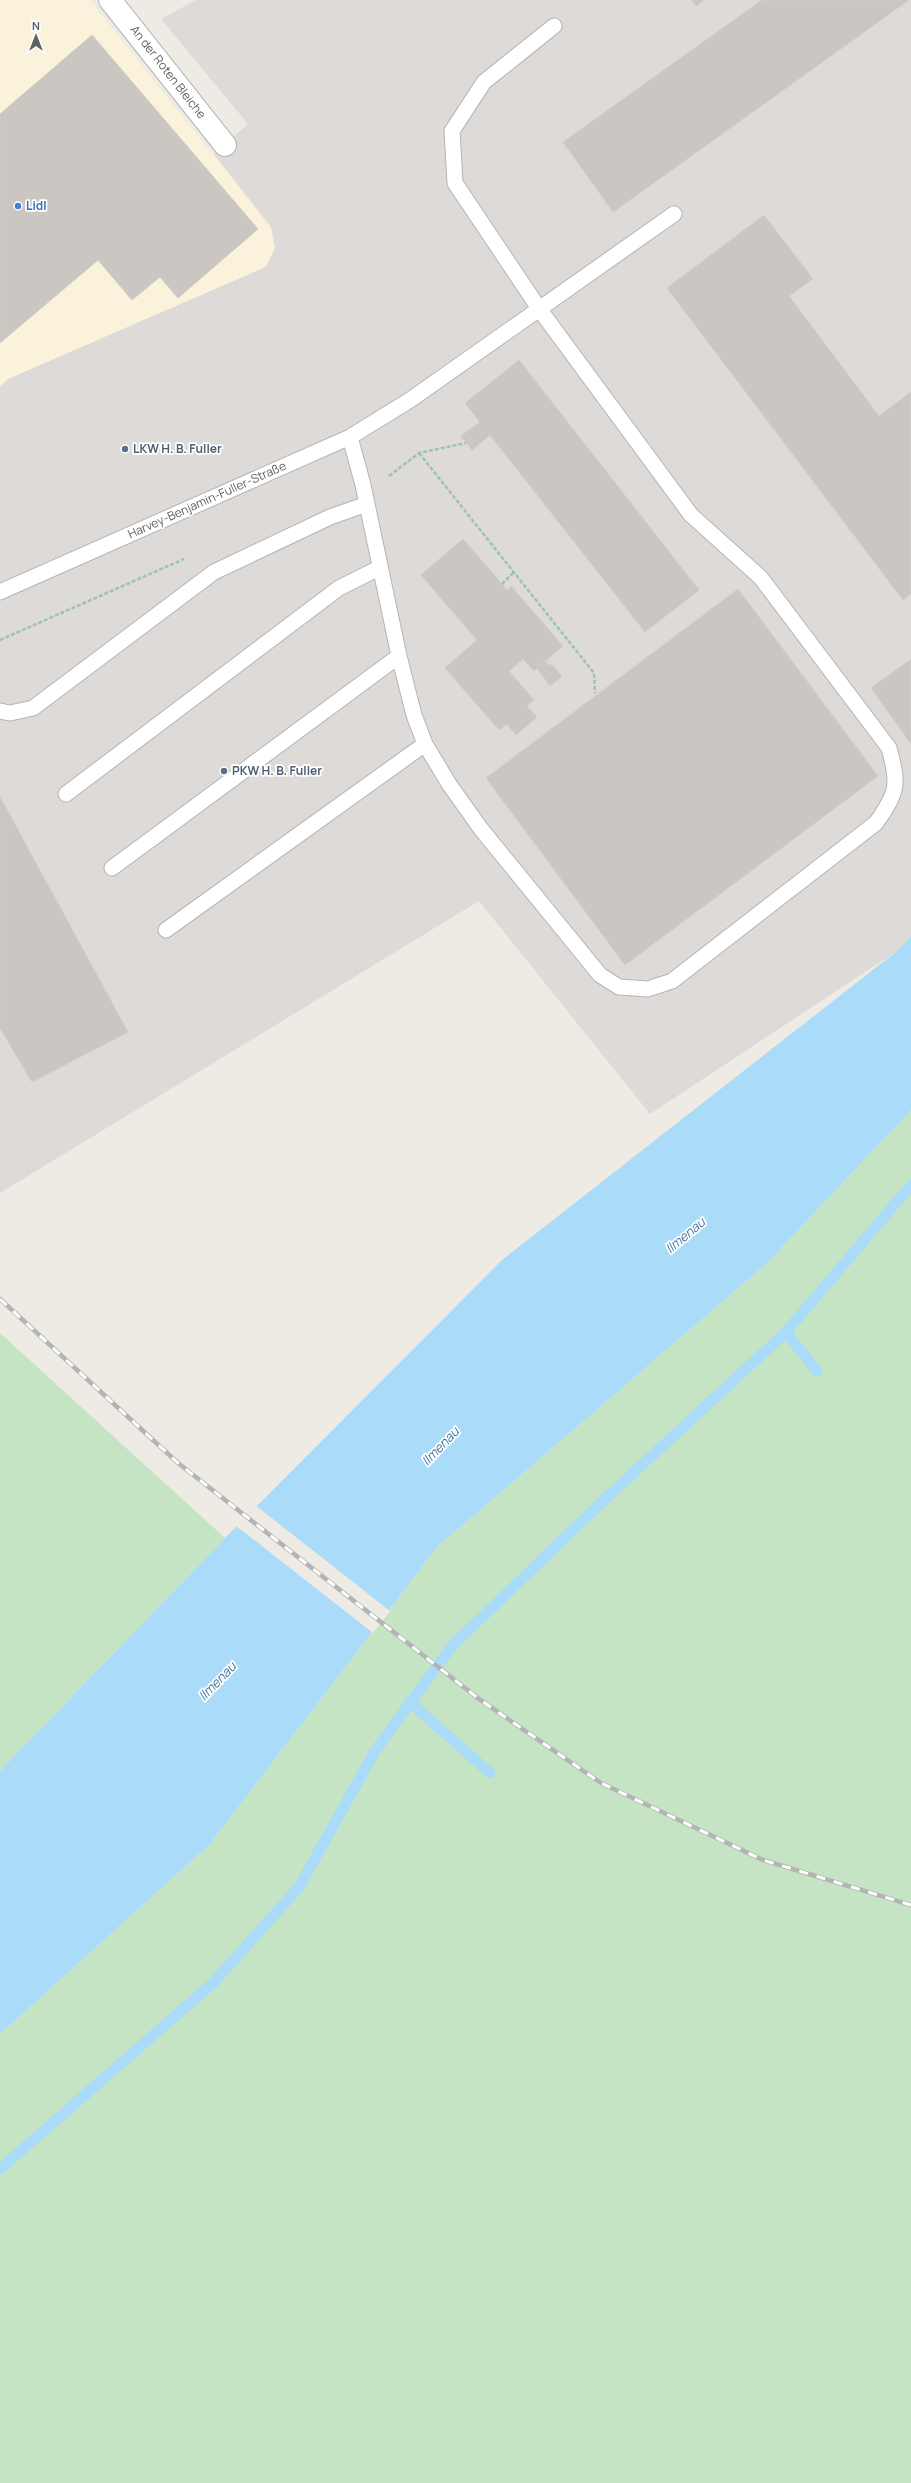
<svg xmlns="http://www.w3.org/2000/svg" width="911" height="2483" viewBox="0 0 911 2483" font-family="Manrope,sans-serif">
<rect width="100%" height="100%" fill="#eeebe5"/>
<path fill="#fbf2dc" d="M0,0H90L271,228L275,248L266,267L9,379L0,387Z"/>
<path fill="#dddad7" d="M196,0H911V936L897,951L650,1114L479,901L0,1193V387L8,379L266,267L275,248L271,227L214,154L248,124L161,19Z"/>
<path fill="#c5e4c3" d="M911,1110V2483H0V2034L210,1844L437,1547L766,1264Z
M0,1333L225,1538L0,1771Z"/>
<path fill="#aadbf9" d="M911,936V1110L766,1264L437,1547L210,1844L0,2034V1771L225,1538L502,1260L897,951Z"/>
<path fill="#eeebe5" d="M255,1505L390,1611L373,1633L235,1525Z"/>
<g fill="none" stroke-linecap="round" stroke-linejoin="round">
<path stroke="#aadbf9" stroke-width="11" d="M786,1332L817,1371
M410,1702L490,1773
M0,2169L213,1983L299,1887L375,1751L452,1646L603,1501L786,1332L911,1185"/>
</g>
<path fill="#cac6c2" stroke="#d2cdc4" d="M692,0H704L696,6Z
M762,0H909L613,212L563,142Z
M92,35L258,229L178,298L160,277L132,300L98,260L0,343V114Z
M764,215L813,279L789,296L879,416L911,392V594L903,600L667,288Z
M519,360L699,590L645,632L490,435L472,450L461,436L480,422L465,403Z
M463,539L507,590L511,586L563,646L534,671L523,659L509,671L534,700L527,706L537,717L516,735L507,724L499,730L445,668L477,640L421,575Z
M738,589L878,776L625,965L486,778Z
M911,659V744L871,688Z
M545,661L549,666L551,664L562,676L550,686L537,668Z
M0,797L128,1032L32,1082L0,1028Z"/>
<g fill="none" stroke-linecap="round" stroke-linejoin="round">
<defs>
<path id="lane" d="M350,437L363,485L399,656L414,715L425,744L449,784L481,829L600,975L619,987L648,989L672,981L876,823C898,792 899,784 889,748L761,578L691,515L540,310L455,183L452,131L484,82L554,26
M0,592L350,437L410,400L674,214
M0,711L10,713L33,708L214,572L330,517L367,504
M66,794L339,588L379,568
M112,868L399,656
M166,930L425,744"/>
<path id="street" d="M110,0L225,145"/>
</defs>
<use href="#lane" stroke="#b2b5b9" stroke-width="17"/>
<use href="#street" stroke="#b2b5b9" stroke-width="24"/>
<path stroke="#9dc5a6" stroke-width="2.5" stroke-dasharray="4 2" stroke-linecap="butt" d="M419,453L594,673L595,693
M389,476L419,453L466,443
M502,584L514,572
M0,640L184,559"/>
<use href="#lane" stroke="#fff" stroke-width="15"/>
<use href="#street" stroke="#fff" stroke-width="22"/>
<defs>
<path id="rail" d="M0,1299L178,1463L479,1699L601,1783L763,1860L911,1905"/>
</defs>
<use href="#rail" stroke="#b3b4b4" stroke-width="4.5"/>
<use href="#rail" stroke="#fff" stroke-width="3" stroke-dasharray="9" stroke-linecap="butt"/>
</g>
<circle fill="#3f7fe0" stroke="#fff" stroke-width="1.5" cx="18" cy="206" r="4"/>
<g fill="#5c6f8a" stroke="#fff" stroke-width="1.5">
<circle cx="125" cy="449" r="4"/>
<circle cx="224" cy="771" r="4"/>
</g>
<g text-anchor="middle" stroke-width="3.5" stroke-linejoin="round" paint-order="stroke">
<g font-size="12" fill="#5d6064" stroke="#fff">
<text transform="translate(168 72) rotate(52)" y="4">An der Roten Bleiche</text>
<text transform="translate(207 500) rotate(-24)" y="4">Harvey-Benjamin-Fuller-Straße</text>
</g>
<g font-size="12" font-weight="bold" fill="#366cbe" stroke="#fff" text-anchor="start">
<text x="26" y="210">Lidl</text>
</g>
<g font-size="12" font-weight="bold" fill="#4e5e75" stroke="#fff" text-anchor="start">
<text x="133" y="453">LKW H. B. Fuller</text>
<text x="232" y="775">PKW H. B. Fuller</text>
</g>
<g font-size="13" font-style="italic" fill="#4577a2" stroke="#fff">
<text transform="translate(685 1235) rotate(-40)" y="5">Ilmenau</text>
<text transform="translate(440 1446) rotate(-46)" y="5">Ilmenau</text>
<text transform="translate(217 1681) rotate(-46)" y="5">Ilmenau</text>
</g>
</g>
<g transform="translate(36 36)" stroke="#ffffff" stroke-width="3" paint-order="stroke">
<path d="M0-3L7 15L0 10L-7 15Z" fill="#5d6064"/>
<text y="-6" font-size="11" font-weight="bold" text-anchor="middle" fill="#5d6064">N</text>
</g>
</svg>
